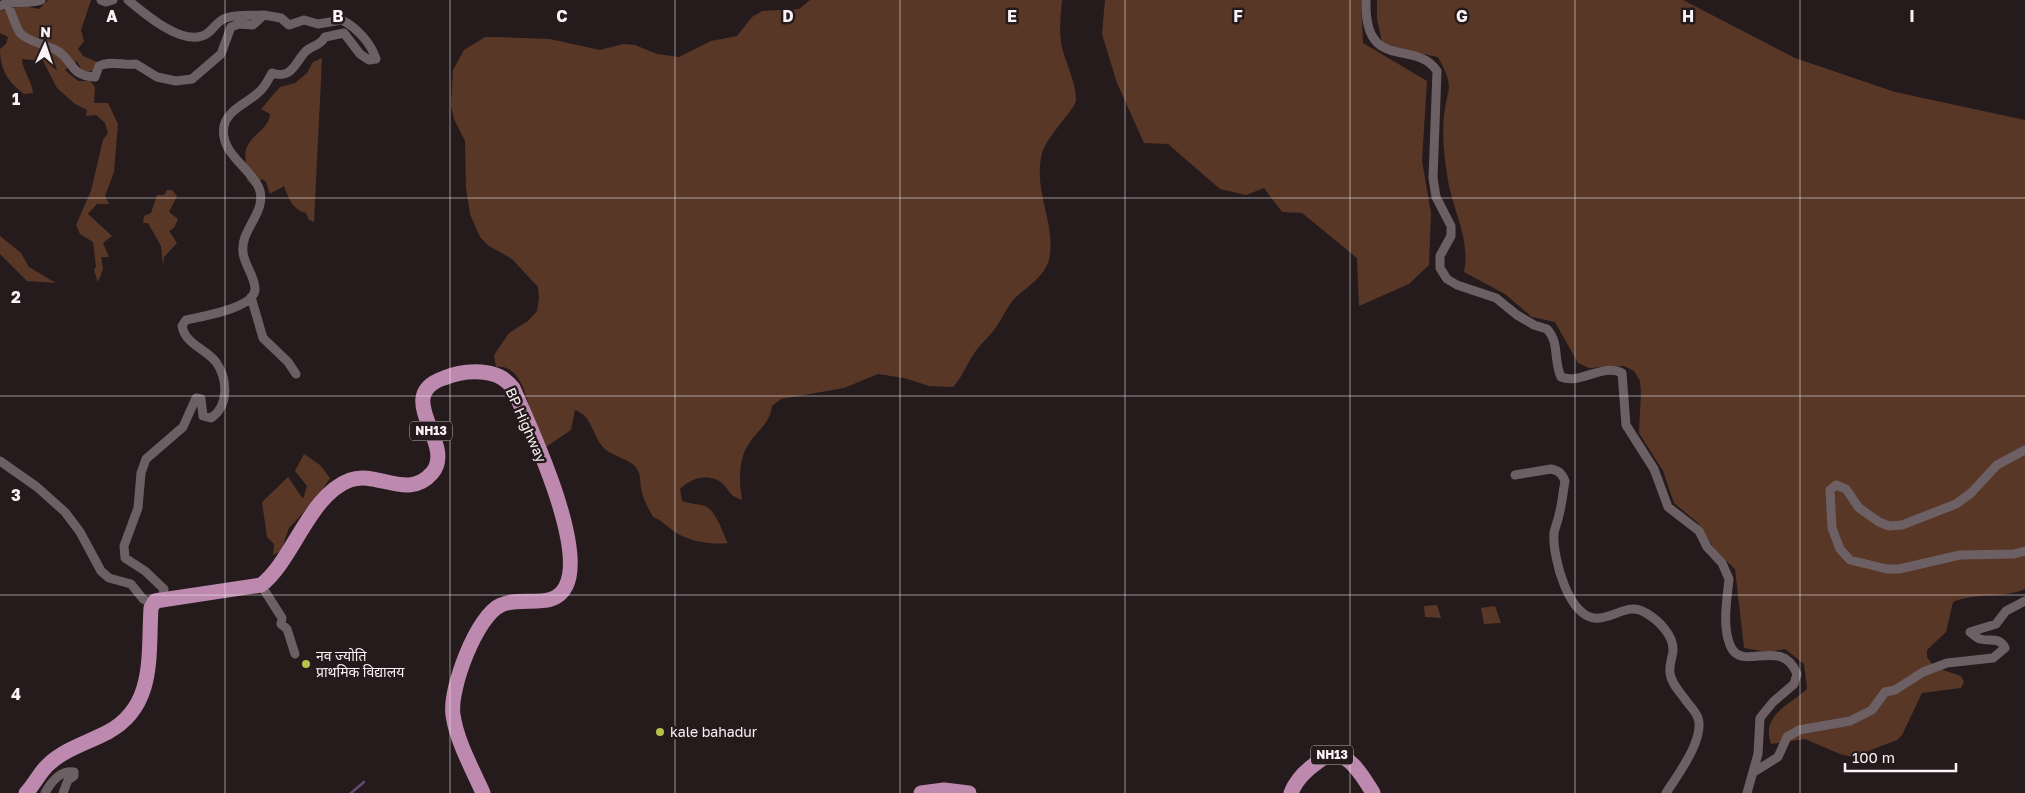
<svg xmlns="http://www.w3.org/2000/svg" width="2025" height="793" viewBox="0 0 2025 793" font-family="'Golos Text','Noto Sans Devanagari',sans-serif">
<rect width="100%" height="100%" fill="#251b1d"/>
<path fill="#593727" d="M48,0H91L81,30L84,41L78,49L83,56L100,63L98,71H82L77,61L65,70L78,81H90L95,87L94,103H108L118,124L114,172L105,196L109,204H97L88,214L112,236L103,243L109,257H101L103,269L98,282L94,270L96,267L93,242L80,234L76,225L91,191L103,140L108,133L105,123L96,115L86,116L87,110L75,104L57,88L43,61L22,59C23,72 32,81 33,93L24,94C8,82 0,70 0,49L6,44L8,37L0,33V11L24,6L39,9Z
M810,0H1062C1061,13 1059,28 1061,42C1064,61 1076,80 1076,100C1076,108 1047,136 1042,153C1033,190 1054,219 1050,254C1048,276 1027,286 1013,300C1007,308 1002,318 997,326C990,336 980,344 973,355C966,366 962,377 953,387L929,386L904,378L878,374L844,388L781,399L772,406C770,423 759,429 750,442C738,458 739,481 742,500C729,495 732,494 724,485C711,472 691,478 680,489L682,501C690,504 699,504 705,506C717,511 722,533 728,543C713,545 694,542 680,535C670,530 664,521 653,517C648,508 643,499 641,488C640,482 641,475 637,469C633,460 614,457 605,449C592,437 593,416 575,410L571,430L546,447C542,440 538,433 535,426C528,408 524,363 496,367L494,355L509,333L528,321L537,311L539,299L538,287L512,259L489,246L480,237L470,214L466,188L465,141L454,119L451,106L453,70L464,50L485,37H496L550,39L600,50L623,44L635,45L657,54L679,57L711,41L737,36L752,17L762,11L799,9Z
M1105,0H1361L1363,43L1427,81L1422,161L1431,213L1429,265L1409,284L1359,306L1357,258L1302,213L1282,212L1264,188L1246,195L1220,189L1168,144L1144,143L1117,83L1102,34Z
M1377,0H1683L1795,58L1895,92L2025,120V589C2002,599 1976,592 1953,602L1946,632L1927,650V657L1934,667L1961,676L1964,682L1961,688L1922,693L1902,735L1897,740L1853,757L1840,754L1805,739L1771,744C1761,715 1788,706 1807,689L1804,664L1785,649L1768,652L1744,648L1735,569L1717,553L1698,523L1674,503L1663,471L1639,433L1641,393L1640,381L1634,371L1624,366L1589,368L1578,363L1555,322L1532,317L1505,294L1464,272C1471,237 1451,208 1447,174C1444,156 1442,134 1444,116C1448,84 1455,89 1438,57L1383,46L1377,19Z
M322,58L314,222L309,220L306,213C292,209 289,199 284,186L270,194L266,182L262,179L253,186L247,180C248,169 243,157 247,147C253,133 268,130 270,114L261,109L280,87L295,83L307,73L313,62Z
M167,190H172L177,196L169,212L178,219L174,228L169,231L177,243L164,257L163,266L161,246L148,223H143L144,216L151,213L157,195H164Z
M0,236L21,253L29,267L56,283L27,281L0,254Z
M304,454L320,465L330,478L317,498L289,528L281,551L273,555L274,544L267,537L262,502L288,477L303,499L307,486L295,471Z
M1437,605L1441,618L1425,617L1424,606Z
M1495,606L1501,623L1484,624L1481,608Z"/>
<g fill="none" stroke-linecap="round" stroke-linejoin="round">
<path stroke="#654874" stroke-width="2.5" d="M351,793L364,782"/>
<path stroke="#6d6064" stroke-width="9" d="M101,0L106,2L113,0
M1366,0C1364,74 1415,38 1437,71L1433,178L1436,197L1451,226V236L1440,256V268L1447,279L1457,285L1496,298L1517,315L1534,325L1547,329C1560,343 1553,360 1561,377C1580,385 1602,363 1622,373L1626,425L1654,469L1668,507L1699,531L1707,547L1722,563L1729,579C1727,600 1722,625 1730,645C1741,674 1782,635 1797,674L1794,684L1773,702L1760,718L1758,754L1747,793
M6,2C11,9 16,30 21,34C30,42 44,44 56,50C74,60 69,76 95,77L99,66C111,60 123,66 136,64L157,77L176,81L192,79L221,54L231,27L239,24L253,25L264,15C252,16 237,14 226,18C215,21 213,33 202,36C179,44 144,13 128,0
M0,6C12,0 27,5 41,0
M251,297L263,338L288,362L296,374
M2025,450L1997,465L1971,493L1956,504L1902,525L1889,526L1879,522L1859,508L1846,489L1836,485L1830,490L1832,528L1840,549L1850,560L1887,569H1899L1960,555L2014,554L2025,551
M0,461L37,487L65,512L80,532L101,571L109,578L131,584L143,599L153,604
M1515,475L1551,469C1560,471 1562,474 1565,481C1563,492 1562,504 1559,515C1558,521 1555,527 1554,533C1552,556 1569,622 1599,618C1616,617 1629,602 1646,613C1658,620 1674,635 1673,651C1672,658 1669,666 1670,673C1671,684 1681,693 1687,702C1691,707 1696,712 1698,718C1705,739 1677,776 1666,793
M261,585L282,618L281,624L287,629L295,654
M162,599L164,589L145,571L125,558L124,546L138,508L141,473L146,459L183,427L196,398L201,399L203,416L211,418C229,406 228,379 216,362C206,349 185,344 182,326L186,320C200,317 257,308 255,288C253,269 237,259 245,237C251,221 266,206 259,188C250,167 219,153 224,126C228,109 248,103 259,92C265,87 268,80 272,73C292,80 295,62 306,51C313,45 320,46 325,37L344,33L360,54L369,60L376,59C371,43 357,28 342,20L318,24L304,20L289,25L281,18L264,15
M1754,772L1778,757L1787,737L1799,730L1850,721L1872,710L1885,692L1895,690L1923,672L1947,663L1993,658L2005,648C1999,636 1991,642 1980,639C1977,638 1973,634 1970,632L1996,624L2006,611L2025,601
M45,793C51,782 60,770 74,772V776L68,780L63,793"/>
<path stroke="#be89ae" stroke-width="15" d="M26,793C35,784 40,771 50,763C65,749 89,742 108,732C156,706 148,655 151,608L155,601L261,585C293,561 309,495 350,480C377,470 408,501 432,473C457,444 391,396 444,378C456,373 468,371 481,372C495,373 504,377 513,388C531,429 586,546 566,586C554,611 523,595 501,605C477,615 449,689 453,715C457,742 472,768 483,793
M921,793L944,790L969,793
M1291,793C1296,780 1304,772 1315,764C1319,761 1324,757 1329,756C1348,749 1365,780 1373,793"/>
</g>
<path fill="none" stroke="#faf2f4" stroke-width="1" stroke-opacity="0.55" d="M225,0V793M450,0V793M675,0V793M900,0V793M1125,0V793M1350,0V793M1575,0V793M1800,0V793M0,198H2025M0,396H2025M0,595H2025"/>
<g fill="#b7c147" stroke="#251b1d" stroke-width="2">
<circle cx="306" cy="664" r="5"/>
<circle cx="660" cy="732" r="5"/>
</g>
<g text-anchor="middle" stroke-width="5" stroke-linejoin="round" paint-order="stroke">
<g fill="#251b1d" stroke="#bab2b4" stroke-width="1">
<rect x="410" y="421.5" width="42" height="19" rx="4"/>
<rect x="1311" y="745.5" width="42" height="19" rx="4"/>
</g>
<g font-size="12" font-weight="bold" fill="#faf2f4">
<text x="431" y="435">NH13</text>
<text x="1332" y="759">NH13</text>
</g>
<g font-size="14" fill="#faf2f4" stroke="#251b1d">
<text transform="translate(526 425) rotate(66)" y="5">BP Highway</text>
</g>
<g font-size="14" fill="#faf2f4" stroke="#251b1d" text-anchor="start">
<text x="316" y="661">नव ज्योति<tspan x="316" dy="16">प्राथमिक विद्यालय</tspan></text>
<text x="670" y="737">kale bahadur</text>
</g>
</g>
<g font-size="16" text-anchor="middle" font-weight="bold" fill="#faf2f4" stroke="#251b1d" stroke-width="5" stroke-linejoin="round" paint-order="stroke">
<text x="112" y="22">A</text>
<text x="338" y="22">B</text>
<text x="562" y="22">C</text>
<text x="788" y="22">D</text>
<text x="1012" y="22">E</text>
<text x="1238" y="22">F</text>
<text x="1462" y="22">G</text>
<text x="1688" y="22">H</text>
<text x="1912" y="22">I</text>
<text x="16" y="105">1</text>
<text x="16" y="303">2</text>
<text x="16" y="501">3</text>
<text x="16" y="700">4</text>
</g>
<g transform="translate(45 45) rotate(3)" stroke="#251b1d" stroke-width="4" paint-order="stroke">
<path d="M0-4L9 19L0 12L-9 19Z" fill="#faf2f4"/>
<text y="-8" font-size="14" font-weight="bold" text-anchor="middle" fill="#faf2f4">N</text>
</g>
<path d="M1845 763v8h111v-8" fill="none" stroke="#faf2f4" stroke-width="2.5"/>
<text x="1852" y="763" font-size="15" fill="#faf2f4" stroke="#251b1d" stroke-width="4" paint-order="stroke">100 m</text>
</svg>
